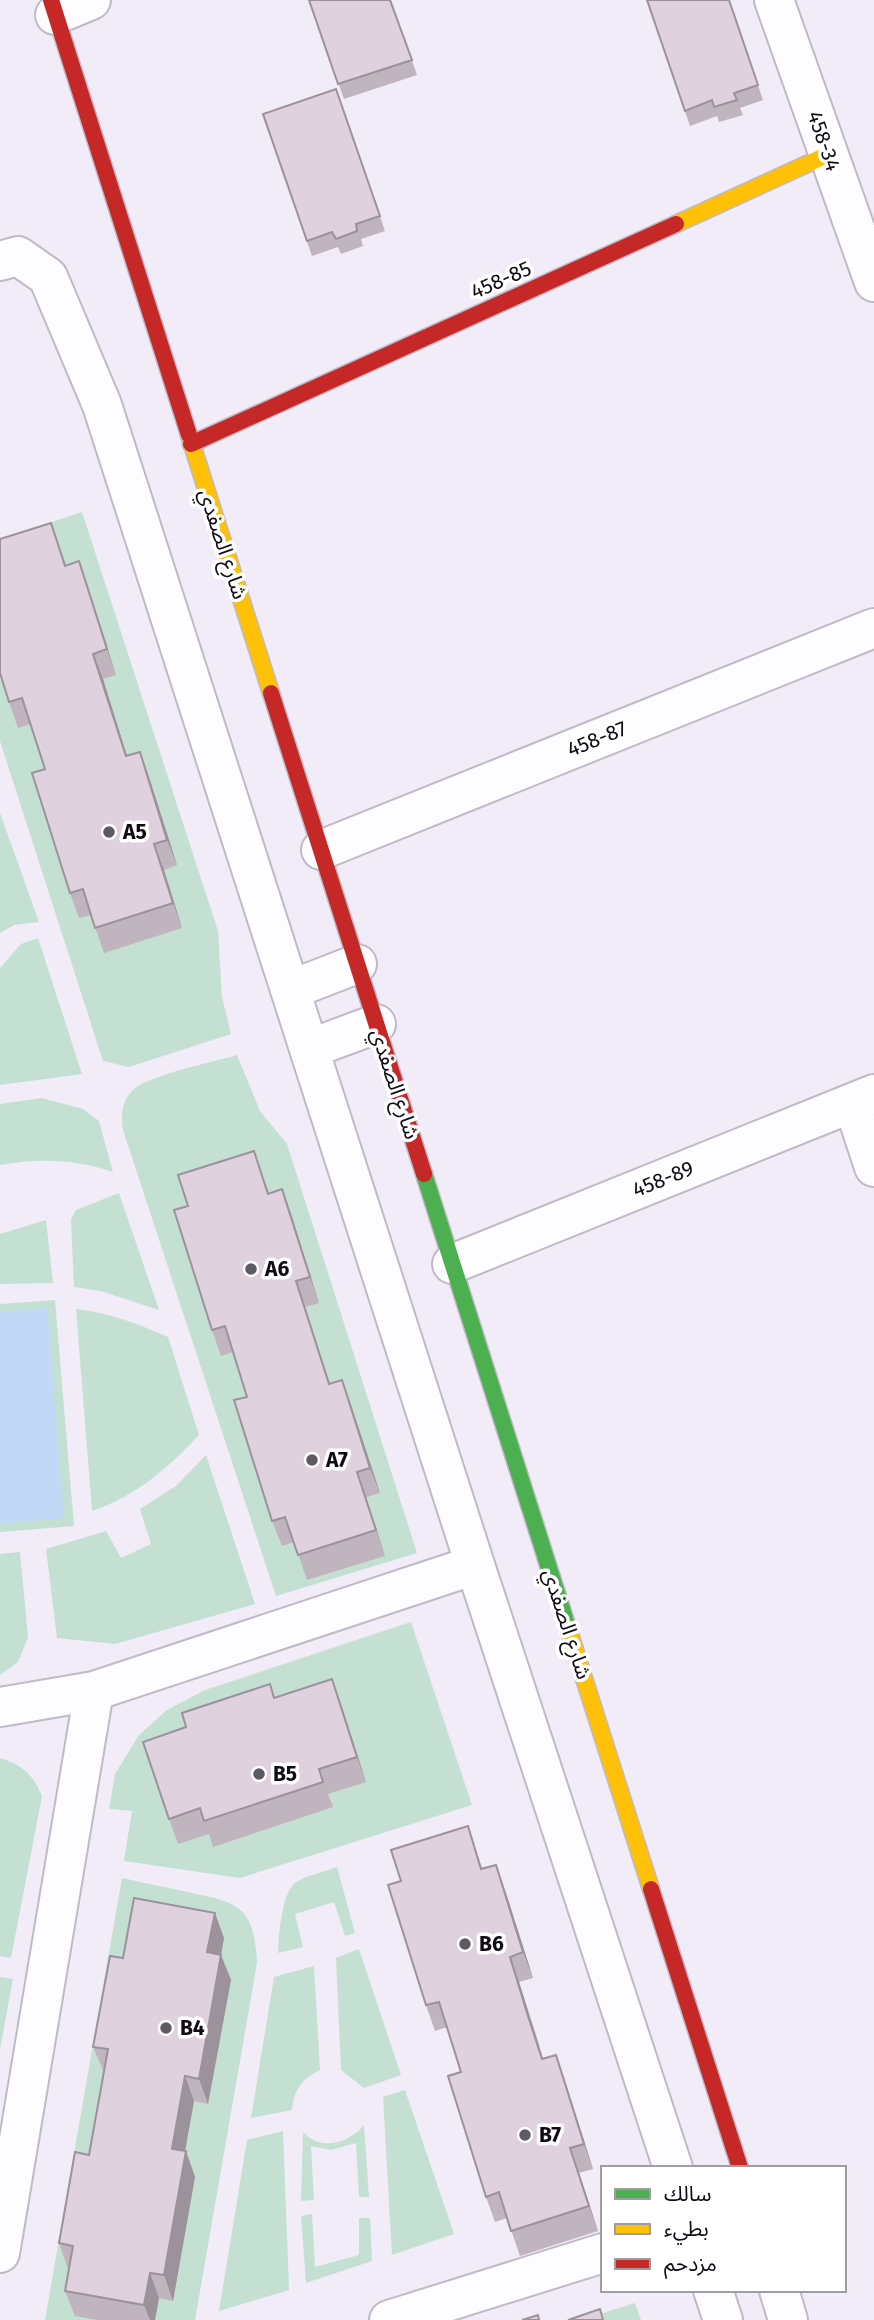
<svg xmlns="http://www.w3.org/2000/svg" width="874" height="2320" viewBox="0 0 874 2320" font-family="'Fira Sans','Noto Sans Arabic',sans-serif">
<rect width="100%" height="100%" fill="#f1ecf7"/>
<path fill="#c4e0d2" d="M82,512L218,931L222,997L231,1034L129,1067L103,1061L0,741V539Z
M0,813L39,922L14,925L0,933Z
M38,938L82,1074L0,1085V968L21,944Z
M237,1055L260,1111L287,1144L417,1553L276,1596L123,1130C121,1115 121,1102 133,1090C148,1075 214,1062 237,1055Z
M42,1098L83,1109L99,1121L113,1172C75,1159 40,1158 0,1165V1104Z
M119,1193L159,1310L101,1291L74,1287L71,1219L76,1210Z
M46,1220L53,1283L0,1284V1234Z
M55,1300L74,1526L0,1532V1304Z
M76,1309C110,1313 136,1323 168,1337L199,1435C168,1468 135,1497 92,1511Z
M206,1455L255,1604L115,1644L57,1638L46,1549L106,1531L121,1558L151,1544L140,1509L176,1486Z
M20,1552L28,1637L18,1662L0,1675V1554Z
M411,1622L472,1805L240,1878L124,1861L132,1811L109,1809L115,1774L139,1735L167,1710L205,1690Z
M0,1758C22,1765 33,1774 42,1796L11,1958L0,1956Z
M337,1867L355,1933L345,1936L334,1902L295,1914L303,1947L278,1953C279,1936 281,1895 295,1883C306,1875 324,1872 337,1867Z
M122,1878C145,1883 169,1888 192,1893C242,1903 254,1909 257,1963L195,2320H45Z
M359,1949L401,2075L364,2088L341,2070L336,1958Z
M314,1966L320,2070C302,2079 294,2089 292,2110L251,2118L274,1977Z
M0,1977L13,1979L0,2049Z
M405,2090L454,2234L392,2255L383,2097Z
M364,2125L369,2197H359L356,2143L331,2150L311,2146L314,2200L301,2201L303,2132C321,2152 349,2143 364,2125Z
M283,2131L289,2290L219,2311L247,2140Z
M312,2214L315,2267L359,2255V2218H370L372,2261L306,2283L301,2216Z
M635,2303L641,2320H581Z"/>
<path fill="#c1d8f6" d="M47,1308L64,1518L0,1524V1312Z"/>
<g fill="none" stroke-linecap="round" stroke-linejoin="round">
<defs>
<path id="street" d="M774,0L874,282
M55,15L91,0
M0,261L18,256L48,277L102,405L475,1565L673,2168
M321,850L874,628
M290,990L357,964
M309,1049L376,1024
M853,1103L874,1167
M452,1264L874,1094
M0,1707L94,1691L475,1565
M0,2253L94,1691
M713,2290L723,2320
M779,2290L788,2320
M389,2320L603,2253"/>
<path id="fast" d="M424,1174L568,1628"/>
<path id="slow" d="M676,224L829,154
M189,435L271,693
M568,1628L651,1889"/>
<path id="jam" d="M51,0L189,435
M191,444L676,224
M271,693L424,1174
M651,1889L740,2168"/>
</defs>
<use href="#street" stroke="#c0bac6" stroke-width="42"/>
<use href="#fast" stroke="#c0bac6" stroke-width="19"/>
<use href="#slow" stroke="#c0bac6" stroke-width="19"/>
<use href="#jam" stroke="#c0bac6" stroke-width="19"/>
<use href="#street" stroke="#fdfcfe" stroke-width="38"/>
<use href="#fast" stroke="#4caf50" stroke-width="16"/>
<use href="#slow" stroke="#ffc107" stroke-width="16"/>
<use href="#jam" stroke="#c62828" stroke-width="16"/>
</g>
<path fill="#c0b4be" d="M309,0H391L417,75L344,99Z
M647,0H729L763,100L740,108L743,115L719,122L717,116L690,126Z
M336,89L385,231L361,239L363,246L341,254L338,247L312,256L263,114Z
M51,523L66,565L79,561L116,675L103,679L127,756L149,777L177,865L164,870L182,928L104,953L91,915L79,918L70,893L45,769L31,724L18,728L9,702Z
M254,1151L269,1193L282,1189L291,1214L319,1303L305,1307L330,1384L342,1380L351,1405L380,1493L366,1497L385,1556L307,1580L294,1542L282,1546L272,1521L247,1397L233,1352L221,1356L212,1330L188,1206Z
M274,1697L341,1704L366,1782L328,1794L333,1807L213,1847L209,1834L178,1844L169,1819Z
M468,1826L482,1868L505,1890L533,1978L519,1982L538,2041L543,2059L556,2055L565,2081L593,2169L579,2173L598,2231L520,2256L507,2218L495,2222L486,2197L461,2072L447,2027L435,2031L426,2005L401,1881Z
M224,1938L221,1955L231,1980L208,2104L194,2101L185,2151L195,2177L173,2301L159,2298L155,2320H97L75,2316L65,2291L69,2269H68L59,2243L89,2155L104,2072L93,2047L123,1958Z"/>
<path fill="#9c929b" d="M79,561L88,587L116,675L107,649Z
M93,654L103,679L135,782L126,756Z
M140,752L149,777L177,865L167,840Z
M154,844L164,870L182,928L173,903Z
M282,1189L291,1214L319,1303L310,1277Z
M296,1281L305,1307L338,1410L329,1384Z
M342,1380L351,1405L380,1493L370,1468Z
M357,1472L366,1497L385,1556L376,1530Z
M332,1679L341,1704L366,1782L357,1757Z
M496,1865L505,1890L533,1978L523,1952Z
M215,1913L224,1938L217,1977L207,1952Z
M221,1955L231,1980L208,2104L199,2079Z
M510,1957L519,1982L551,2085L542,2059Z
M556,2055L565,2081L593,2169L584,2144Z
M185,2076L194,2101L181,2174L172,2149Z
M570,2148L579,2173L598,2231L589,2206Z
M186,2151L195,2177L173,2301L164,2275Z
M150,2273L159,2298L155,2320H150L144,2305Z"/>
<path fill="#dfd1dd" stroke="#9c929b" stroke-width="2" d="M309,0H390L412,60L338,84Z
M647,0H729L758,85L734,93L737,100L714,107L712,100L685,111Z
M336,89L380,216L356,224L357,231L336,239L332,232L307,241L263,114Z
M51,523L65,566L79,561L107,649L93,654L112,713L126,756L140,752L167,840L154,844L173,903L95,928L83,889L70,893L32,773L45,769L22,698L9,702L0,673V539Z
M254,1151L268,1194L282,1189L310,1277L296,1281L329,1384L342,1380L370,1468L357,1472L376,1530L298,1555L285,1517L272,1521L234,1400L247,1397L225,1326L212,1330L174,1210L188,1206L178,1175Z
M332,1679L357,1757L319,1769L323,1782L204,1821L200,1808L169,1819L143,1742L186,1727L182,1713L270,1684L274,1698Z
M468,1826L481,1869L496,1865L523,1952L510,1957L528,2016L542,2059L556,2055L584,2144L570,2148L589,2206L511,2231L499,2192L486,2197L448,2076L461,2072L439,2002L426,2005L388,1885L401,1881L391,1850Z
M134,1898L215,1913L207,1952L221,1955L199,2079L185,2076L172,2149L186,2151L164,2275L150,2273L144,2305L65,2291L73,2246L59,2243L75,2152L89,2155L108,2049L93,2047L110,1956L123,1958Z
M600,2309L603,2320H568Z
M538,2315L539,2320H522Z"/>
<g fill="#5e5963" stroke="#fff" stroke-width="2.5">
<circle cx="109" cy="832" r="7"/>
<circle cx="251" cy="1269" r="7"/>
<circle cx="312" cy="1460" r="7"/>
<circle cx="259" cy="1774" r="7"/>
<circle cx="465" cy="1944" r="7"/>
<circle cx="166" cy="2028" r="7"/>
<circle cx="525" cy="2135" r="7"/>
</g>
<g text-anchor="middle" stroke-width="7" stroke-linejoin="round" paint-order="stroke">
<g font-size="21" fill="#0f0a14" stroke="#fff">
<text transform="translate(824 141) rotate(71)" y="7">458-34</text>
<text transform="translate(501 280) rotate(-24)" y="7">458-85</text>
<text transform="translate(223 544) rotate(72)" y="7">شارع الصفدي</text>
<text transform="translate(597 739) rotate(-22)" y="7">458-87</text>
<text transform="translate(395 1084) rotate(72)" y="7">شارع الصفدي</text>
<text transform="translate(663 1179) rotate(-22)" y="7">458-89</text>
<text transform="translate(567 1624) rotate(72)" y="7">شارع الصفدي</text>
</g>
<g font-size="21" font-weight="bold" fill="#0f0a14" stroke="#fff" text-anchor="start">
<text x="123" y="839">A5</text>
<text x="265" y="1276">A6</text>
<text x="326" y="1467">A7</text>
<text x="273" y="1781">B5</text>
<text x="479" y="1951">B6</text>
<text x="180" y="2035">B4</text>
<text x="539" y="2142">B7</text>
</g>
</g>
<rect x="601" y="2166" width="245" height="126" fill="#ffffff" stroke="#9f9da1" stroke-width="2"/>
<rect x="615" y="2189" width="35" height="10" fill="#4caf50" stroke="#9f9da1" stroke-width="2"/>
<text x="664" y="2201" font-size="21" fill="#0f0a14">سالك</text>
<rect x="615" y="2224" width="35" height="10" fill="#ffc107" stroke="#9f9da1" stroke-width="2"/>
<text x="664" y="2236" font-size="21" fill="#0f0a14">بطيء</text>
<rect x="615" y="2259" width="35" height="10" fill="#c62828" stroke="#9f9da1" stroke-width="2"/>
<text x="664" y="2271" font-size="21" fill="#0f0a14">مزدحم</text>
</svg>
